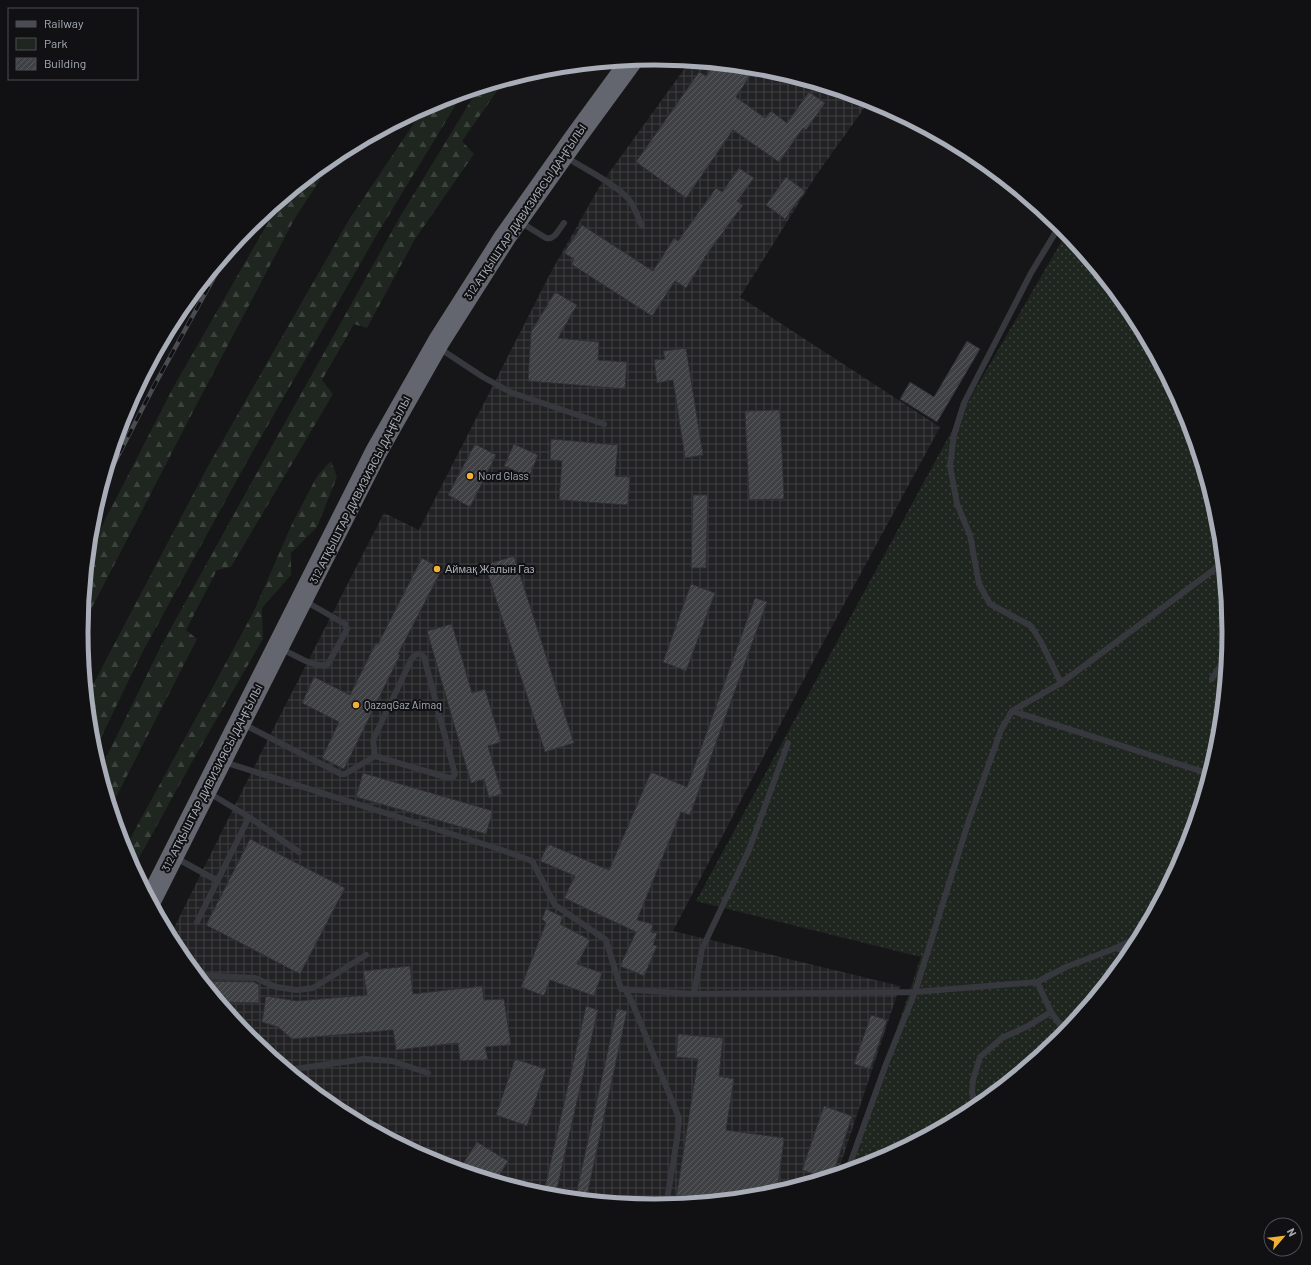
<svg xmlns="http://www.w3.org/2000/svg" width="1311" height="1265" viewBox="0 0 1311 1265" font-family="Barlow,sans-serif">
<defs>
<pattern id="industrial-grid" width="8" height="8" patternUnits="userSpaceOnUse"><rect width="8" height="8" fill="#222225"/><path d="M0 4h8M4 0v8" fill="none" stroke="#3f3f43"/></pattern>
<pattern id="green-dots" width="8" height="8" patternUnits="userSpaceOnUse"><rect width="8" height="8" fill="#1e261f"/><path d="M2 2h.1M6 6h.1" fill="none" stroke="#3c433d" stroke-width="1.8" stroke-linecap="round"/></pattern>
<pattern id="forest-firs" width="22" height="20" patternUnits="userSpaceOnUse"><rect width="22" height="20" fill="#1e261f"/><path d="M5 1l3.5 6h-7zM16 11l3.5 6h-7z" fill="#3c433d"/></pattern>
<pattern id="building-hatch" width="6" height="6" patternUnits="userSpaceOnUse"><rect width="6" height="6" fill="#404145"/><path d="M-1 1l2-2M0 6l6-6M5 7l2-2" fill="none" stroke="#595a5e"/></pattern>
</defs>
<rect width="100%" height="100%" fill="#161618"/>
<path fill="url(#industrial-grid)" d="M690,61L768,69L870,100L817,174L740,297L940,427L816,656L673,931L900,986L837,1175L767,1196L655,1207L543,1196L435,1163L336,1110L249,1039L178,951L170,936L267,741L384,513L419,530L551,272L601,184Z"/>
<path fill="url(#green-dots)" d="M1067,232L1133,314L1186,413L1219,521L1230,633L1219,745L1186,853L1133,952L1062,1039L974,1110L875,1163L849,1171L921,957L696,901L962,412Z"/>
<path fill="url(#forest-firs)" d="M504,81L462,141L474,154L415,239L367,328L354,324L322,380L333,394L231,567L217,570L186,630L197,639L111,807L100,770L161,646L249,487L401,215L478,89Z
M463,93L376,236L245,465L142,653L94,752L92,744L87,696L207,468L350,218L425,107L436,102Z
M337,154L295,218L200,398L82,627L89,551L174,386L281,200Z
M331,461L337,477L317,527L291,553V575L262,608L263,639L197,753L140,856L135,871L124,850L253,613L292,524L317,476Z"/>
<path fill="url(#building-hatch)" stroke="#303034" d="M714,64L755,68L736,97L765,118L771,111L787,123L809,92L825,103L806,130L803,128L779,162L733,130L686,198L636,162L699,72L706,76Z
M739,168L754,178L737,201L743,205L704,258H705L686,288L675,281L652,316L571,264L574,259L564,253L582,225L653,271L674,238L678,241L716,188L722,192Z
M786,177L805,191L785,219L766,205Z
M555,292L577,305L558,338L599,342L598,360L627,362L625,389L528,381L531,332Z
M967,341L980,349L937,422L900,399L910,382L934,397Z
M686,348L703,455L685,458L673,380L657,383L654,360L665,359L663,351Z
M780,410L784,499L749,500L745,411Z
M551,439L618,445L615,476L630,477L628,505L559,500L562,461L550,460Z
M475,444L496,455L470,507L448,495Z
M514,444L538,455L529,477L504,466Z
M693,495H708L706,568H691Z
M514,556L574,743L545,752L485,565Z
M422,558L442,569L398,654L400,655L344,769L322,758L339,722L302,703L314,677L350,695L376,643L378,644Z
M691,584L715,593L686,671L663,662Z
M755,598L767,602L690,815L681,812L637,920L653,924L651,932L657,933L653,945L657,946L644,976L620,966L636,932L564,898L575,876L540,861L548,844L609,870L651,772L687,787Z
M452,624L472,693L485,689L501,742L488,746L502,794L489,798L484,779L471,783L427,631Z
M363,773L493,811L486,834L356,797Z
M250,839L345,888L300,974L206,925Z
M546,909L563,917L560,924L590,940L577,964L602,973L594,996L550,980L544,996L521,987L546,923L542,919Z
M410,966L413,994L482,986L484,1000L504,999L511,1045L485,1047L488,1060L460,1061L458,1043L396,1050L393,1030L292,1039L278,1027L262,1022L266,996L297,1001L367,995L363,971Z
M202,981L254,982L259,985V1003L219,1002Z
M586,1006L598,1010L555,1197L543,1196Z
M617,1009L627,1011L586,1200L575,1199Z
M871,1015L887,1020L870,1069L854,1064Z
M678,1034L723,1038L719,1076L734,1079L726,1130L784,1138L777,1193L767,1196L734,1199L715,1197V1201L675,1205L698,1059L676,1057Z
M515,1059L546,1069L527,1126L496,1115Z
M824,1106L852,1116L832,1177L825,1178L802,1170Z
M477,1142L508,1161L496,1181L459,1170Z"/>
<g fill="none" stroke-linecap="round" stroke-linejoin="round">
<path stroke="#37383d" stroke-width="6" d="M566,157C581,167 621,187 630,201C635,208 638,218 642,226
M520,222L546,238C555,240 559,229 564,223
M1060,225L1031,273L964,403L954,435L950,466L957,504L970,535L979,584L990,604L1031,626L1041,642L1061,683
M439,348L483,377L510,392L604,424
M282,649C293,654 317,670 328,664L345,633L347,629L345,624L305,601
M1212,679L1228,653
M1012,711L1210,774
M243,724L341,774H345L375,756L449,778L453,777L455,774L424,657L421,654H417L412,658L373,740L375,756
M224,762L499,849L532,861L555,905L606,940L621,989L694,994L915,992L886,1064L847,1172
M209,793L249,817L299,852
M176,858L218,881
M197,922L249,817
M1142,935L1116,948L1066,967L1037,982L915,992L969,820L1001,730L1012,711L1061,683L1223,563
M1116,948L1131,954
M197,975L255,978L276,987L297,990L313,988L366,955
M625,989L632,1002L679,1118L677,1139L666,1206
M694,994L702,949L749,850L788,743
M1051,1012L1066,1033
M288,1070L364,1059L392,1061L428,1073
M978,1107L972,1093L973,1080L980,1057L1002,1038L1028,1026L1051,1012L1037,982"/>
<path stroke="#63666e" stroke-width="22" d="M150,901L376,452L439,341L505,237L575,138L632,60"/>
<defs>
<path id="rail" d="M174,320L178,313
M125,413L127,409
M103,485L154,386L228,252"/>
</defs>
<use href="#rail" stroke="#4a4c52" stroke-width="4.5"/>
<use href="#rail" stroke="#111113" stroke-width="3" stroke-dasharray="9" stroke-linecap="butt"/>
</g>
<g fill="#f2b134" stroke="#111113" stroke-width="1.5">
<circle cx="470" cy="476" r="4"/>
<circle cx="437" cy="569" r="4"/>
<circle cx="356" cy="705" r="4"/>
</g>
<g text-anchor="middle" stroke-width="4" stroke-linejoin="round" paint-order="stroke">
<g font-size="11" fill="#a8adb8" stroke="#111113">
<text transform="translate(525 212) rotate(-56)" y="4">312 АТҚЫШТАР ДИВИЗИЯСЫ ДАҢҒЫЛЫ</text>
<text transform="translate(360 490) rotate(-63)" y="4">312 АТҚЫШТАР ДИВИЗИЯСЫ ДАҢҒЫЛЫ</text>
<text transform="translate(212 778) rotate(-63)" y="4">312 АТҚЫШТАР ДИВИЗИЯСЫ ДАҢҒЫЛЫ</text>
</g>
<g font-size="11" fill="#a8adb8" stroke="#111113" text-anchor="start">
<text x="478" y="480">Nord Glass</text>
<text x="445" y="573">Аймақ Жалын Газ</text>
<text x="364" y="709">QazaqGaz Aimaq</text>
</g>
</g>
<path d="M0 0H1311V1265H0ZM88 632a567 567 0 1 1 1134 0a567 567 0 1 1-1134 0Z" fill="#111113" fill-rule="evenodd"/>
<path fill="none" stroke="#a8adb8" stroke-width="5" d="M88 632a567 567 0 1 1 1134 0a567 567 0 1 1-1134 0Z"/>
<rect x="8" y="8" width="130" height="72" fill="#111113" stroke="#4d4f55"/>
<rect x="16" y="21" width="20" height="6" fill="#4a4c52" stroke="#4d4f55"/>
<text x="44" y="28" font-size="12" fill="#a8adb8">Railway</text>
<rect x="16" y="38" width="20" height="12" fill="#1e261f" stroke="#4d4f55"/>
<text x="44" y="48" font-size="12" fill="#a8adb8">Park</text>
<rect x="16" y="58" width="20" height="12" fill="url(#building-hatch)" stroke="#4d4f55"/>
<text x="44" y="68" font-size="12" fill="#a8adb8">Building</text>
<g transform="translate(1283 1237) rotate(62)"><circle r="19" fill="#111113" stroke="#4d4f55"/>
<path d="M0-3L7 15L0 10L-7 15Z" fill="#f2b134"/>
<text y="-6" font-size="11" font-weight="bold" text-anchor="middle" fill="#a8adb8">N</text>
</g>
</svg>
